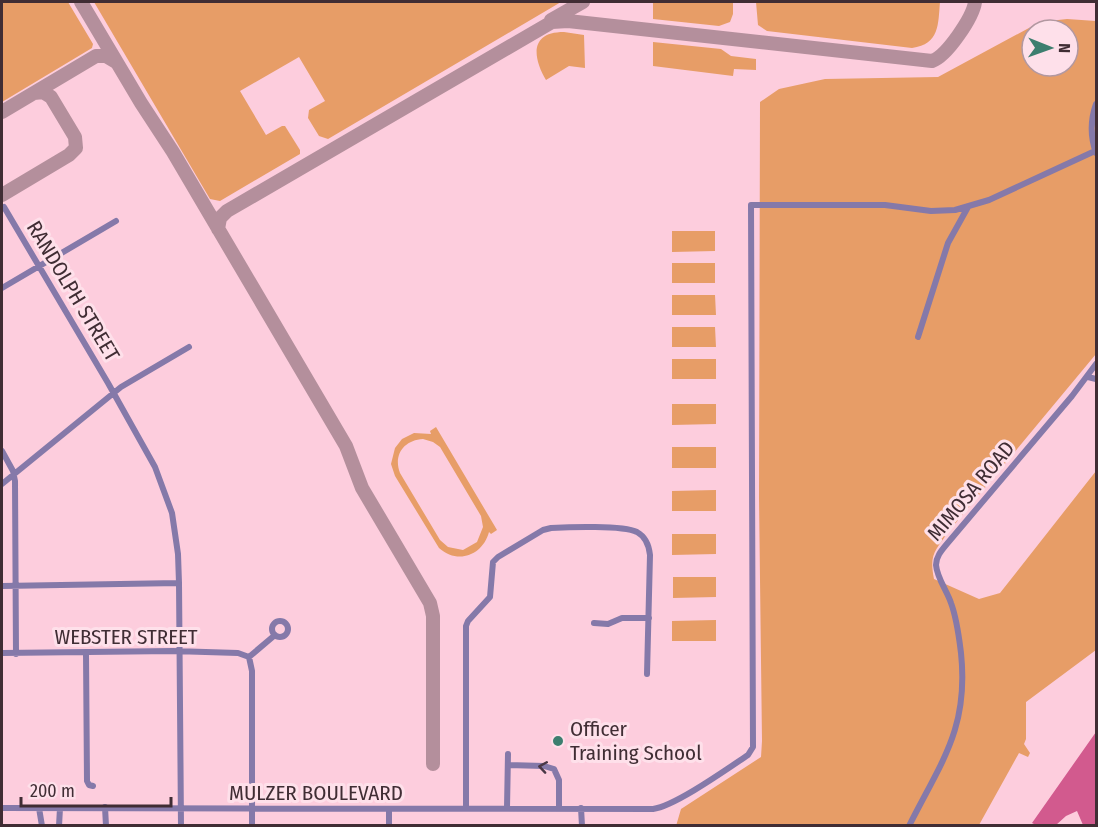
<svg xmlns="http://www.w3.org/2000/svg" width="1098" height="827" viewBox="0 0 1098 827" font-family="'Fira Sans Condensed',sans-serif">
<rect width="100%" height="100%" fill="#fdcddd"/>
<path fill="#e79d67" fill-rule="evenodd" d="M2,2H68L93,44L92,48L2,102Z
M94,2H561L328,139L319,136L308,118L309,110L325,101L299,57L240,91L266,135L282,126H285L300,150V154L220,201L210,199Z
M653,2H733V14L730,22L719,26L653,19Z
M756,2H940C938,24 940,44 912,48L767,31L758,25Z
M1067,19L1096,21V354L949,531C935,551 929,554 934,579L979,599L1000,593L1096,471V650L1026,702V739L1024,744L1030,753L1028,757L1019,753L979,825L676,826L681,809L761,757L762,741L759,498L760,102L779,89L825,79L938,77L1040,22ZM1032,30H1068V66H1032Z
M564,32L584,35L585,68L569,66L546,80C533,58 529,32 564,32Z
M653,42L721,49L731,56L756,59V70L734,69L733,76L653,66Z
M672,231H715V251L672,252Z
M672,263H715V283H672Z
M672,295H715L716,315H672Z
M672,327H715L716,347H672Z
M672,359H716V379H672Z
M672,404H716V424L672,425Z
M436,427L497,530L491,534L489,532C483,555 458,565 439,548L395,476L391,464L395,448L402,439L414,433L431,434L430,431ZM423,439L433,442L440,447L481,516L483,527L477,542L463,550L448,547L440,540L400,473C393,455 404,440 423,439Z
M672,447H716V468H672Z
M716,490V511H672V491Z
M672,534H716V554L672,555Z
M673,577H716V597L673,598Z
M716,620V641H672V621Z"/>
<path fill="#d25a8e" d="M1096,732V825H1083L1077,811L1066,816L1056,825H1036L1032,823Z"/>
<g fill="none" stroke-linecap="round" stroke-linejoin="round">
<path stroke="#b48f9c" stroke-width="14" d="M81,2L141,103L173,152L346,446L362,488L430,603L433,616V764
M551,20L583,2
M2,112L96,56H106L116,62
M2,195L69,155L76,148L75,137L51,97L43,92L34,93
M218,229L220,218L227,211L552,22L568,21L932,61C947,56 973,17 975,2"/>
<path stroke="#8579a9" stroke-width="6" d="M1096,153C1090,136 1090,121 1096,104
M4,207L108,383L155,467L172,513L178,554L179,583L181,826
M2,288L116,221
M918,337L948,243L968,207
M1088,377L1096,379
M2,451L13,471L15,481L16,654
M2,484L121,387L189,347
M2,586L179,583
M272 629a8 8 0 1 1 16 0a8 8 0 1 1-16 0Z
M594,623L608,624L622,618H649
M2,653L173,651L238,653L249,657
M86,653L87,781L89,785L93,786
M249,657L252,671V826
M249,657L275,635
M508,765L544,766L554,769L559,780V808
M105,807L106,826
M2,808L653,809C675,806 727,769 748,755L753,747L751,205H885L931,211L955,210L989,200L1095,151
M39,808L42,826
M466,808V626L468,621L490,597L493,562L498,557L543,530L551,528C568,527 623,525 637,532C646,537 649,545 650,555L647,674
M507,808L508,754
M581,808L582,826
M389,809V826
M59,826L60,808
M909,826C941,762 969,729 961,653C959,637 957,619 951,603C947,591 937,578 936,565C936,557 941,551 946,545L1072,396L1096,364"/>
</g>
<defs><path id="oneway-chevron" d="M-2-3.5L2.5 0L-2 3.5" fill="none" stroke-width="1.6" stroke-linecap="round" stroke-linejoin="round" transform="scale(1.5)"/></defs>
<use stroke="#4a3846" href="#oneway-chevron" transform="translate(543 767) rotate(-171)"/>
<circle fill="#3d7e6f" stroke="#fee0ea" stroke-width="2" cx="558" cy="741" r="6"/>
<g text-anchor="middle" stroke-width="6" stroke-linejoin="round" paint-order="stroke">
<g font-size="21" fill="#402d34" stroke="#fee0ea">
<text transform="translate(73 291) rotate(59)" y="7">RANDOLPH STREET</text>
<text transform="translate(971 491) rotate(-50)" y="7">MIMOSA ROAD</text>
<text x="126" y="644">WEBSTER STREET</text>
<text x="316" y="800">MULZER BOULEVARD</text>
</g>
<g font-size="21" fill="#402d34" stroke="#fee0ea" text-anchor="start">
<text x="570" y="736">Officer<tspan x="570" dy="24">Training School</tspan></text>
</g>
</g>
<rect width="1098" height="827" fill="none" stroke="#402d34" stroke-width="6"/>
<g transform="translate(1050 48) rotate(91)"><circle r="28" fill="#fee0ea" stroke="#b298a1" stroke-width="1.5"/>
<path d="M0-4.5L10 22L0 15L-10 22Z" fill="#3d7e6f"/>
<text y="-9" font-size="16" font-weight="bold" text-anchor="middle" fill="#402d34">N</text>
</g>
<path d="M21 797v9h150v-9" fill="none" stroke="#402d34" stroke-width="3"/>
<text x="30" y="797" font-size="18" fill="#402d34" stroke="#fee0ea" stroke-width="4.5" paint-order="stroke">200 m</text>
</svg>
